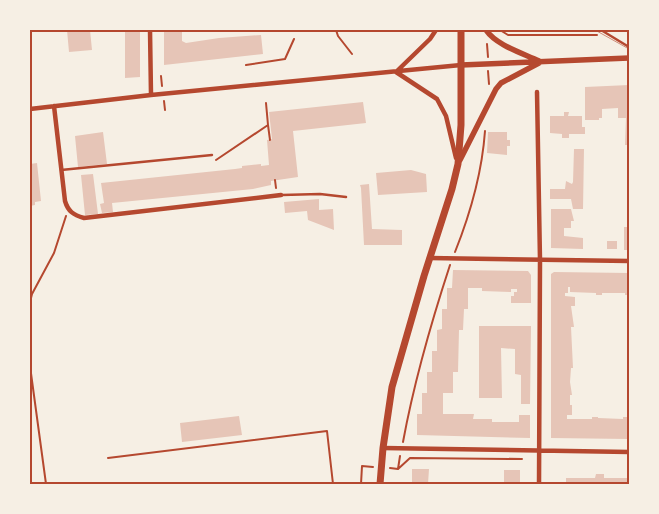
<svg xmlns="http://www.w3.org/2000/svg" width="659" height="514" viewBox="0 0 659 514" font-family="Arial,sans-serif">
<rect width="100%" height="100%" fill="#f6efe4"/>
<path fill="#e6c5b7" d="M67,30H90L92,50L69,52Z
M125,30H140V77L125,78Z
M164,30H182V41L186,43L219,38L261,35L263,54L164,65Z
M629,85V145H625L626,118H618V108L602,109V118H599V120H585V87Z
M363,102L366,123L293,131L298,177L271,181V185L253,189L112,203L113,212L102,213L100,204L104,203L101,183L235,169L242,168V166L261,164V166L269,165L267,140L272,139L269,112Z
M564,112H569L568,116H582V127H585V134H569V138H562V134L550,133V116H564Z
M103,132L107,164L78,167L75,136Z
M488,132H507V140H510V146H507V155L487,153Z
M574,149H584L583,209H573L571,199H550V189H565L566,181L572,184L573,182Z
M37,163L41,201L35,202V205L30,206V164Z
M411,170L426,174L427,192L378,195L376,173Z
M93,174L98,214L85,215L81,175Z
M369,184L372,229L402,230V245H364L361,188L360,185Z
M319,199V210L333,209L334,230L308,220L307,211L285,213L284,202Z
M551,209H571L574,221H571V228H564V236L583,238V249L551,248Z
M624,227H629V250H624Z
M607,241H617V249H607Z
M453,270L528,271L531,275V303H511V296H514V292H517V289H511V292L482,291V288H468V309H464L463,330H459L458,372H453V393H443V414H474L473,419H492V422H519V415H530V438L417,435V414H422V393H427V372H432V351H437V330L442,329V309H447V288H452Z
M554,272L629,273V295H625V293H602V295H596V293L570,292V287H568V293H565V296L575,297V306H571L574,327H571L573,368H571L570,382L572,395H570V405H572V415H567V419H592V417H598V418L623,419V417H629V438L628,439L551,438V274Z
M479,326H531L530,404H521V375L515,374V349L501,348L502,398H479Z
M239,416L242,435L182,442L180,423Z
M412,469H429L428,484H412Z
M504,470H520V484H504Z
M596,474H604V478H629V484H566V478H595Z"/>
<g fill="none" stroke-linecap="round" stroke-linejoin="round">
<path stroke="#b5482f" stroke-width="2" d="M336,30L338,36L352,54
M500,30L508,35H597
M487,44L488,57
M246,65L285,59L294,39
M488,71L489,84
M161,76L162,86
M164,101L165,110
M268,125L270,140
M216,160L268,125L266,103
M275,180L276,188
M455,252C471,212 482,173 485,131
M30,302L32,294L54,253L66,216
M30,366L46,484
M403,442C414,382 431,323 450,265
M108,458L327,431L333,484
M390,468L398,469L410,458L522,459
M398,469L400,456
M361,484L362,466L373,467"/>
<path stroke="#b5482f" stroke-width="2.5" d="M601,30L629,47
M61,170L212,155
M282,195L320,194L346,197"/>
<path stroke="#b5482f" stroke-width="4.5" d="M150,30L151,95
M396,72L437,99L446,116L456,158
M396,72L430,39L436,30
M537,92L540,260L539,484
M54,106L65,201C68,211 73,215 84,218L281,195
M30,109L151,95L461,65
M429,258L629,261
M383,448L629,452"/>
<path stroke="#b5482f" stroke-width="5.5" d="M486,30C496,45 522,53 539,61
M461,65L629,58
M460,160L496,89L501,83L539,63"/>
<path stroke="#b5482f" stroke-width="7" d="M380,484L383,448L392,387L424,276L452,189L458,164L461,125V30"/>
<path stroke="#cf8b77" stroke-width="1" d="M595,30L629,49"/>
</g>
<rect width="659" height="514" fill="none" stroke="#f6efe4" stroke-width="62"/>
<rect x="31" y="31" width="597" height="452" fill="none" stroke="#b5482f" stroke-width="2"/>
</svg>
